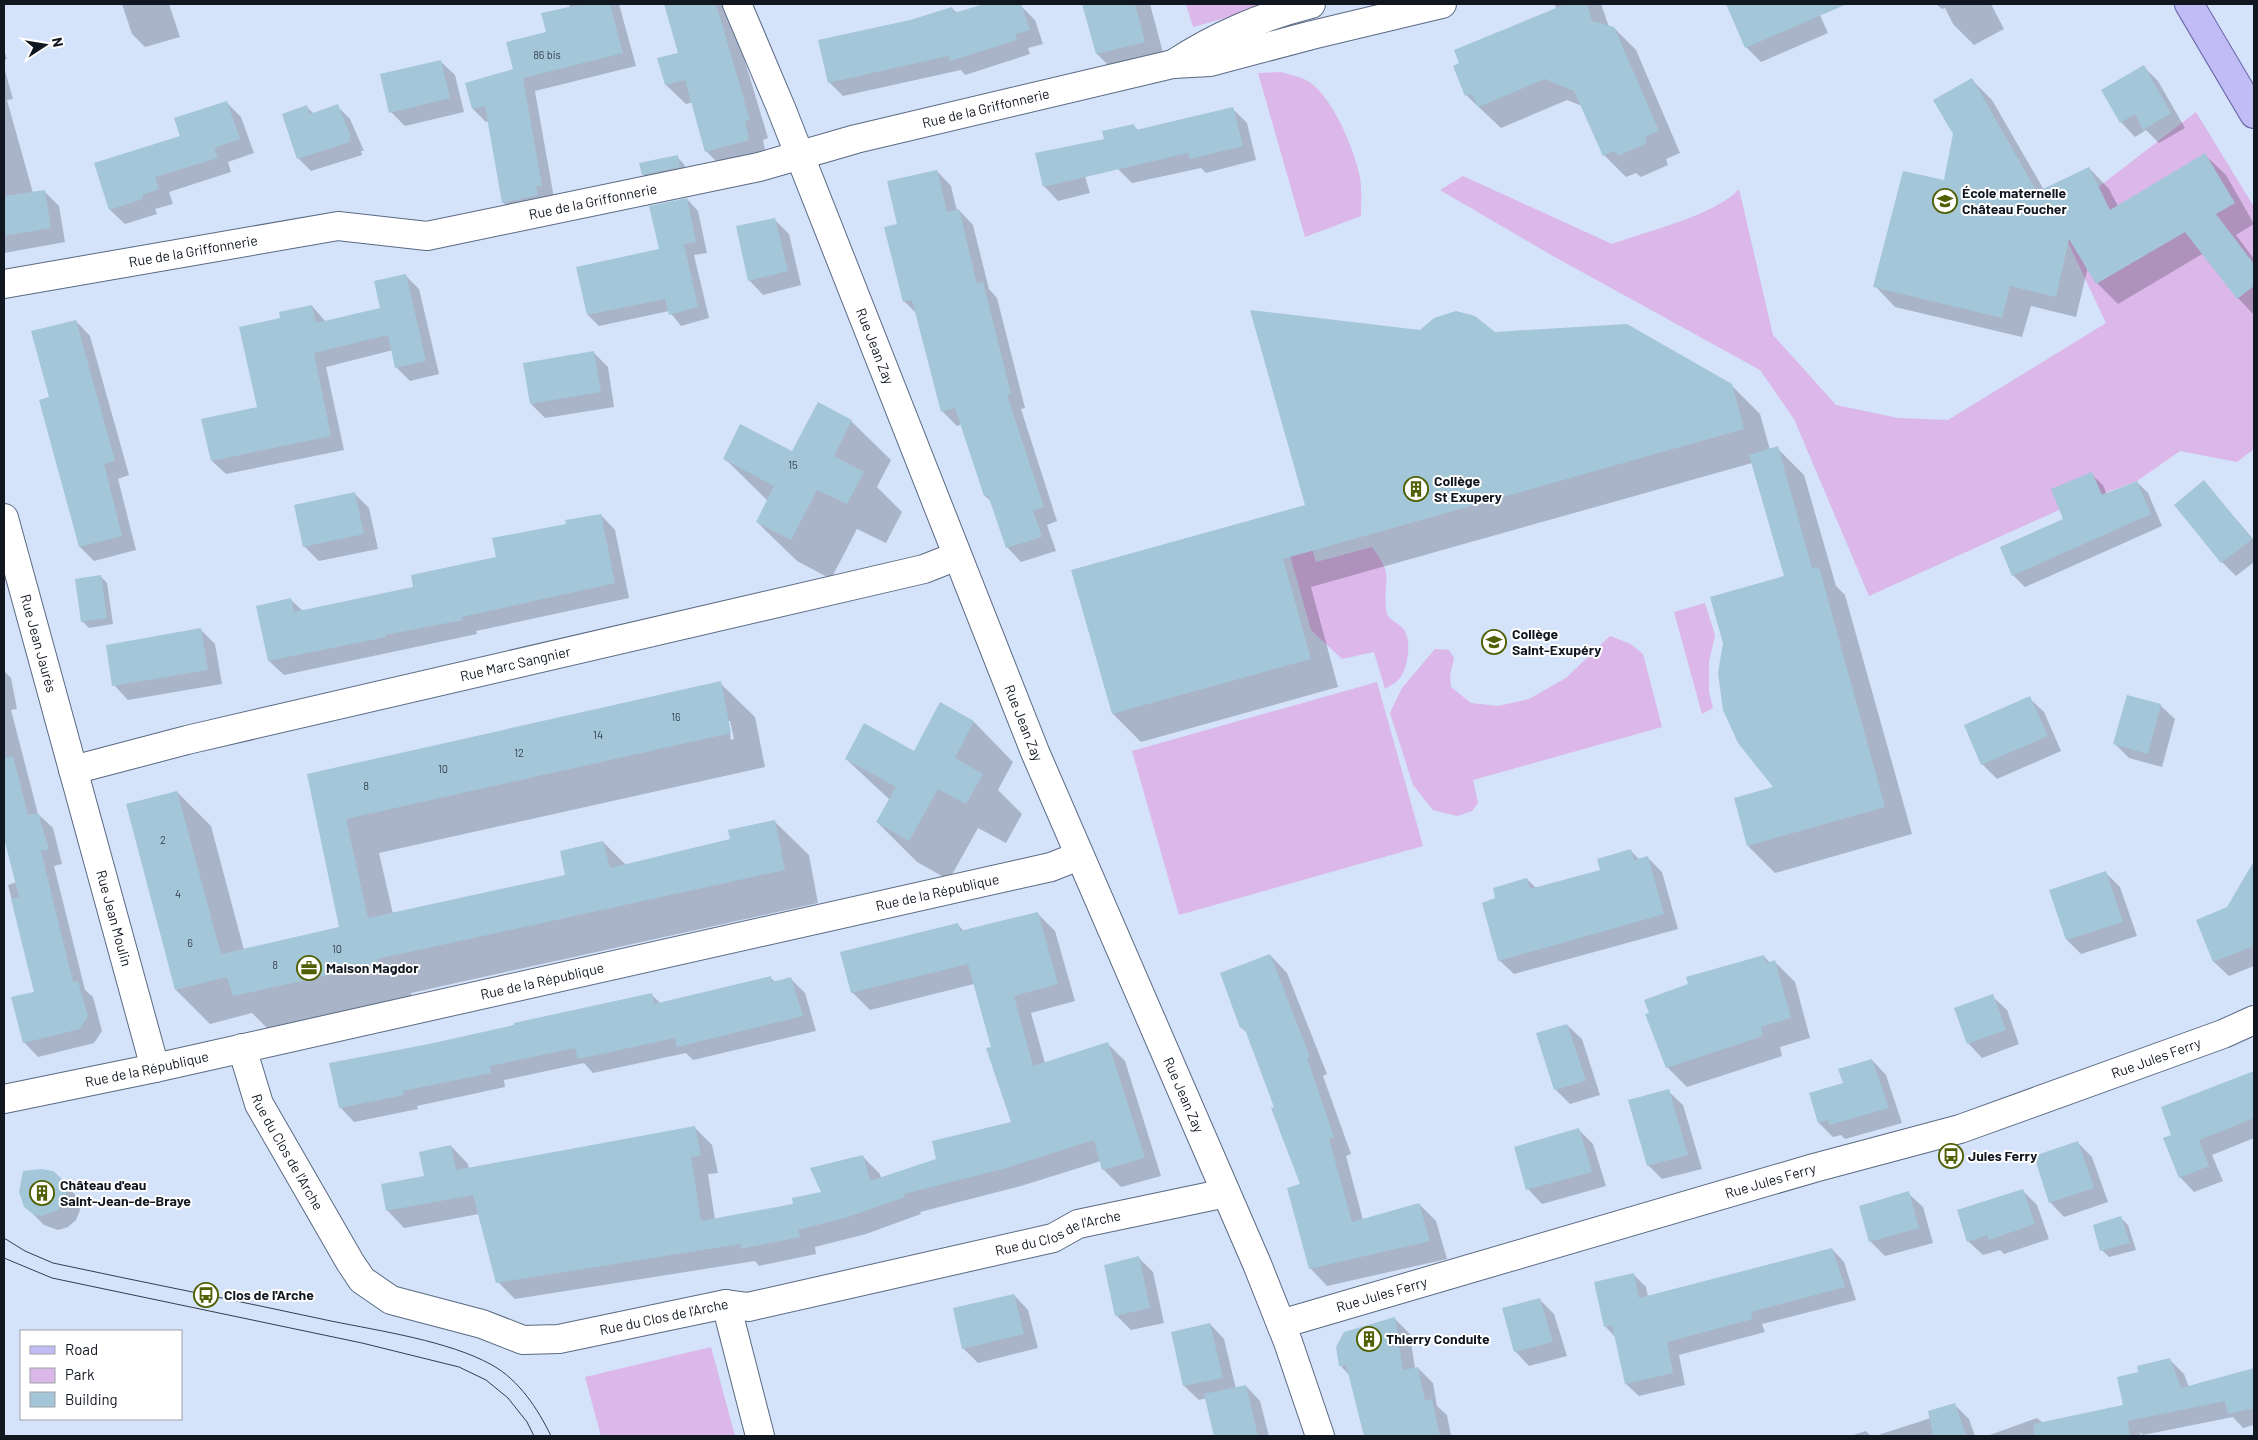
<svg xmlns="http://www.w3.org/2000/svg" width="2258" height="1440" viewBox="0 0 2258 1440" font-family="Barlow,sans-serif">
<rect width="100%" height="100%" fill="#d4e2fa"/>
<path fill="#dbb7ea" d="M1186,4H1275L1193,27Z
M1281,72C1289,75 1297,76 1304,79C1331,91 1354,149 1360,177C1362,190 1361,204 1361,216L1305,237L1258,73Z
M2196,112L2254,207V449L2237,462L2180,451L2137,481L2059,510L1869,596L1794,419L1760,370L1553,256L1440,190L1463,176L1612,244C1645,232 1718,214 1739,189L1773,335L1836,405L1898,418L1948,420L2106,323L2057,219Z
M1300,510L1316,562L1372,547C1395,578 1383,575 1386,608C1386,621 1398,621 1404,630C1412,641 1408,667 1400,678C1397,682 1390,686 1385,689L1374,652L1342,659L1311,630L1279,516Z
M1705,603L1715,635L1709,662V692L1713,708L1702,714L1674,612Z
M1610,636L1631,644L1643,654L1662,727L1473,780L1478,803L1472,811L1457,816L1433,810L1413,785L1390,713L1402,688L1435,649L1449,650L1454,658L1450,675L1451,687L1471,703L1498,706L1529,699L1566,678Z
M1377,682L1423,846L1179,915L1132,751Z
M711,1347L735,1436H601L585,1377Z"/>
<path fill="#0003" fill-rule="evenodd" d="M122,4H169L180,37L145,47L132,34Z
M569,4H619L636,66L535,91L554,198L516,215L503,202L489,121L486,122L473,109L514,70L570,8Z
M666,4H722L731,15L768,138L763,140L767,159L725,170L706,151L693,102L686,104L666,85L658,59L679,53Z
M988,4L1021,6L1035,20L1043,44L1028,48L1030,54L965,75L961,70L843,96L829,82L910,22L952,8L957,13Z
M1083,4H1150L1166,64L1119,76L1097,54Z
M1555,4H1601L1609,27L1614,28L1636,50L1680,153L1666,159L1668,165L1641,177L1636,173L1626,177L1604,155L1582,106L1567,100L1501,128L1466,95L1556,9Z
M1727,4H1815L1828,33L1761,62L1746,47Z
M1936,4H1991L2004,29L1974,45L1953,24L1945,8L1942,9Z
M4,50L7,59L4,60Z
M440,61L455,75L464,112L405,126L391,112Z
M4,67L13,99L7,100L33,193L44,191L59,206L65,242L4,253Z
M2144,67L2158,81L2185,128L2159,143L2146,130L2135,137L2121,122Z
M1972,80L1992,100L2044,190L2089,168L2109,189L2118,206L2205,155L2226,175L2254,224L2236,235L2254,259V315L2238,298L2204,253L2118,304L2097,283L2088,267L2076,317L2031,306L2022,337L1895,307L1875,286L1945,182Z
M227,103L241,117L254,153L228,162L231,172L169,192L173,204L155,209L157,214L125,224L110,210L182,137Z
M337,106L350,119L364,151H361L362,155L311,171L298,158L307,107L314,114Z
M1233,109L1247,123L1256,160L1206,173L1201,168L1132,183L1118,169L1134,126L1139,131Z
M677,157L684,164L687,174L650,182L643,175Z
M1081,163L1090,193L1058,201L1044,186Z
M937,171L951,186L957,211L959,210L973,225L989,289L997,298L1025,408L1021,409L1057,521L1047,525L1056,551L1021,562L1007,547L992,502L985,496L962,424L957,426L942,411L917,314L904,301L899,225Z
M687,199L698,211L707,253L694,255L709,318L681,326L669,311L599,326L588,315L660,250Z
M774,219L789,234L801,285L763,295L749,280Z
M405,275L419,289L439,374L410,381L397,368L393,350L326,367L344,450L226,474L212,461L202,420L259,408L281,319L312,306L326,322L382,309Z
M76,321L90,336L129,475L118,479L136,550L94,561L80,547L50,398Z
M1421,331L1494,333L1731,385L1760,414L1770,450L1777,448L1804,475L1836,586L1845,595L1912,834L1775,873L1748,846L1775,788L1785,577L1752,463L1311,587L1338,687L1141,742L1113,714L1306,506Z
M593,352L608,367L614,407L545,418L531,404Z
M851,421L891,460L877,487L902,512L886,543L857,529L831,579L797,561L757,522L768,501L724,458L793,453Z
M2091,474L2103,485L2107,495L2137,482L2148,493L2162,526L2025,587L2013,575L2001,547L2065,519Z
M2204,482L2254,540V562L2236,576L2222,562Z
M355,494L369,508L378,549L319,561L305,547L296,506Z
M601,515L615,530L629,598L476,631L477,634L284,675L269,661L257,607L290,599L303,611L415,588L497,558L567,525Z
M100,576L107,583L113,624L89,628L82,621Z
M201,630L215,644L222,684L128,700L114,685Z
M4,671L11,678L17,709L11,710L38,814L53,828L62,864L54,866L85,990L93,997L102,1031L94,1043L38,1057L24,1042L36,993L8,885L17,882L4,833Z
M720,683L755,717L765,767L379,853L393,914L567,876L603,842L626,865L731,840L774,821L809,855L818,903L411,993L412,998L268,1029L252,1013L210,1024L176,990L177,792L211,826L244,950L341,928L309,775ZM728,721H730L734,739L731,740Z
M2029,698L2044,712L2061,751L1997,779L1982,764Z
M940,703L974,722L1013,762L998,790L1022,814L1006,843L978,828L949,880L917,862L877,822L890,800L846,759L914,753Z
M2160,705L2175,719L2162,767L2129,758L2115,744Z
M1630,850L1640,860L1648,858L1662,872L1678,929L1514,974L1499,960L1527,879L1536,888L1601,871Z
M2106,873L2120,887L2137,936L2081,954L2067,940Z
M2246,878L2254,887V966L2229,976L2214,962L2198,920L2228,908Z
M1038,914L1055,931L1075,1001L1031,1013L1045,1063L1108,1044L1125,1061L1161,1176L1121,1187L1103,1169L1101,1161L1021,1186L920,1212L921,1214L866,1234L815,1247L816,1254L759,1266L755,1261L515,1299L498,1282L479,1214L404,1228L387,1210L425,1177L451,1146L468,1164L469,1169L695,1128L712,1145L718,1173L708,1174L715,1220L794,1205L823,1193L863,1157L880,1174L881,1178L938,1160L1012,1123L974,984L870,1010L852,992L957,924L965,932Z
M1270,955L1287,973L1327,1074L1323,1076L1351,1154L1346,1156L1363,1220L1419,1204L1436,1221L1447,1259L1327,1286L1310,1268L1302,1185L1249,1035L1241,1027Z
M1764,956L1770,963L1775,962L1795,982L1810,1038L1780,1047L1782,1056L1687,1087L1667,1067L1650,1013Z
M771,978L775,982L791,979L805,993L816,1031L693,1060L686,1053L593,1073L584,1063L504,1080L505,1087L417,1106L418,1109L354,1122L340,1107L430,1045L652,995L661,1004Z
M1992,996L2007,1010L2019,1044L1982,1058L1968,1043Z
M1567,1025L1582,1039L1600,1095L1570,1104L1555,1089Z
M1872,1060L1886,1075L1902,1123L1845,1139L1841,1135L1833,1137L1819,1123L1844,1084Z
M2254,1072V1138L2212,1155L2223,1181L2194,1192L2180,1177L2173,1136L2162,1108Z
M1668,1091L1683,1105L1702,1169L1662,1179L1648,1165Z
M1579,1130L1593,1144L1606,1186L1542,1204L1528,1189Z
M2078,1143L2092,1157L2108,1202L2064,1217L2050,1202Z
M57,1175L78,1198L80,1210L76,1220L68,1227L58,1230L44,1225L29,1210Z
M2023,1191L2037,1205L2049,1239L2004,1254L2000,1250L1983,1255L1968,1241Z
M1908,1193L1923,1207L1933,1243L1885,1256L1871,1242L1861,1207Z
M2121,1218L2128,1225L2136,1250L2109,1257L2102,1250Z
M1832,1249L1844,1262L1856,1300L1762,1324L1765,1332L1679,1355L1685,1385L1639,1396L1626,1384L1616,1338L1605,1326L1634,1275L1646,1287L1648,1297Z
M1139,1258L1153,1272L1164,1323L1131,1330L1116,1315Z
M1014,1295L1028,1310L1038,1348L978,1363L963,1348Z
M1540,1300L1554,1314L1567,1356L1529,1366L1515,1351Z
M1395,1319L1410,1334L1415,1369L1418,1368L1433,1383L1437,1406L1447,1415L1451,1436H1365L1349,1375L1340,1365Z
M1210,1324L1224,1339L1236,1389L1246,1386L1260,1401L1269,1436H1216L1207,1398L1199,1400L1184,1386Z
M2170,1360L2184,1374L2189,1387L2254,1369V1425L2243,1428L2233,1417L2143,1435L2140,1432L2141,1436H1987L2037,1418L2043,1423L2125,1406L2139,1373Z
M1954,1404L1969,1419L1975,1436H1875L1931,1418Z
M1866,1431L1871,1436H1850Z"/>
<path fill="#a4c6d9" d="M583,4H610L623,53L523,78L542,186H536L538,195L502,203L485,106L472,109L465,83L513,69L506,42L546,32L541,13Z
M664,4H716L750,120L745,121L749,140L705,152L685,80L665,85L657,58L678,53Z
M984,4H1021L1030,30L1015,34L1017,40L950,61L948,56L828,83L818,40L910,20L952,7L954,13Z
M1082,4H1135L1145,42L1096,54Z
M1566,4H1587L1592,21L1614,27L1659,131L1645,137L1647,143L1618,156L1615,151L1603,156L1574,91L1545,79L1478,107L1472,94L1465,96L1453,66L1459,63L1454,50Z
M1726,4H1847L1745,48Z
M441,60L450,98L389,113L380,74Z
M2144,65L2171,113L2143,130L2135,114L2120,123L2101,90Z
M1972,78L2037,192L2089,167L2110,210L2205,153L2235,203L2216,214L2254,264V286L2237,299L2185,232L2096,284L2069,239L2056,297L2010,286L2002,318L1873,287L1903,171L1944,180L1953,134L1933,100Z
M227,101L240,139L214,148L218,158L155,177L159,189L142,195L143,199L109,210L94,163L180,136L174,118Z
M338,104L351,137L349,138L350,142L297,159L282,114L307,105L310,114Z
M1233,107L1243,146L1190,159L1188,153L1043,187L1035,153L1104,139L1102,131L1134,124L1136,130Z
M678,155L680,167L642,175L639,163Z
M937,170L947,212L959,209L977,284L983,282L1011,394L1007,395L1044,507L1033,511L1042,537L1006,548L988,495L984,496L955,408L941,412L912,300L903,302L884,227L897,224L887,181Z
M45,190L51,228L4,236V196Z
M687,198L696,242L684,244L698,307L669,315L665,299L587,315L576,267L659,249L649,206Z
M775,218L788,271L748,281L736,226Z
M406,274L426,361L395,368L388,335L314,353L331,436L211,461L201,419L257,407L239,327L280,318L279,312L312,305L316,323L380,308L374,281Z
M1250,310L1420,330L1434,318L1456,311L1475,316L1495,332L1627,324L1732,384L1744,429L1283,559L1311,659L1112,714L1071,570L1305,505Z
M76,320L115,461L104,464L122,536L79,547L39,400L49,397L31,331Z
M594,351L601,392L530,404L523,363Z
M818,402L852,420L834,456L864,472L847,504L817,490L791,540L756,522L774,486L723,459L740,424L792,451Z
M1778,446L1812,568L1819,567L1885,807L1747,846L1734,798L1773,787L1738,743L1723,710L1718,673L1723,643L1710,597L1784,576L1749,455Z
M2092,472L2102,495L2137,481L2151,514L2012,576L2000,547L2063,519L2051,489Z
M2204,480L2252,539L2221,563L2174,505Z
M355,492L364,534L303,547L294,505Z
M601,514L615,583L462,617L463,620L385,635L386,637L268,661L256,606L291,598L294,612L413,587L411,575L496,557L492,538L566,524L565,520Z
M101,575L107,618L81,622L75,579Z
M201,628L208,670L112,686L106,645Z
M721,681L731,733L346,819L368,918L565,875L560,851L603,841L610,868L730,839L728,830L775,820L785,870L377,959L379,964L233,996L227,977L175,990L126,804L177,791L221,954L339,927L307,774Z
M2127,695L2161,704L2148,754L2113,744Z
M2030,696L2048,736L1981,765L1964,725Z
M940,702L974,721L955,758L983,774L966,804L938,789L909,841L876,822L896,787L845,759L864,723L914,751Z
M13,756L28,815L38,813L49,849L41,851L73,982L78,981L88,1016L80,1029L23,1043L11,997L34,992L11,899L19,897L4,838V758Z
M1631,849L1634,860L1648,856L1664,914L1498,961L1482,903L1495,898L1493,888L1527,878L1530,889L1600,870L1597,859Z
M2254,861V946L2213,962L2196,920L2227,907Z
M2106,871L2123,922L2066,940L2049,890Z
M1038,912L1058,984L1014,996L1033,1066L1108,1042L1145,1158L1102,1170L1094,1140L1003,1169L904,1194L905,1197L848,1217L798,1230L800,1237L741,1249L740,1244L496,1283L473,1195L386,1211L381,1184L424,1176L419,1152L451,1145L456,1170L695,1126L701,1156L691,1157L701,1221L793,1204L792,1198L821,1192L810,1168L863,1155L870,1181L936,1159L932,1141L1011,1122L986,1048L991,1047L968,964L851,993L840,952L958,923L960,931Z
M1270,954L1310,1057L1307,1058L1334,1137L1329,1139L1352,1222L1419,1203L1430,1241L1309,1269L1287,1188L1300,1184L1271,1108L1274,1107L1244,1027L1240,1028L1220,973Z
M1764,955L1766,963L1775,960L1791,1018L1761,1027L1763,1036L1666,1068L1645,1014L1649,1013L1644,1000L1688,984L1686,977Z
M771,976L772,982L791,977L803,1016L677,1047L675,1038L578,1059L575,1048L490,1066L491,1073L403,1091L404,1095L339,1108L329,1063L429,1044L514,1025V1023L652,993L654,1004Z
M1993,994L2006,1030L1967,1044L1954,1008Z
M1567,1024L1586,1081L1554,1090L1536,1033Z
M1872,1059L1889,1108L1829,1125L1828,1120L1818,1123L1809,1093L1843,1083L1838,1069Z
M2254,1071V1118L2199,1140L2209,1166L2179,1178L2163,1138L2171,1135L2161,1107Z
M1669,1089L1688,1155L1647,1166L1628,1100Z
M1579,1128L1592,1172L1526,1190L1514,1147Z
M2078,1141L2094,1188L2049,1203L2034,1156Z
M42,1169L53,1171L61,1178L66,1187V1195L58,1210L42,1216L33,1214L24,1207L19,1192L23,1171Z
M2023,1189L2035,1224L1989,1240L1987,1235L1967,1242L1957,1210Z
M1909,1191L1919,1228L1869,1242L1859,1206Z
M2121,1216L2130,1243L2100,1251L2093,1225Z
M1832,1248L1845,1287L1751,1312L1753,1319L1667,1342L1673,1373L1625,1384L1612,1325L1604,1327L1594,1282L1634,1273L1639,1298Z
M1139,1256L1150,1308L1115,1316L1104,1265Z
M1014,1294L1024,1334L962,1349L953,1308Z
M1540,1298L1553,1342L1514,1352L1502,1308Z
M1395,1317L1403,1370L1418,1367L1425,1401L1432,1399L1440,1436H1364L1346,1365L1339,1366L1336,1347L1344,1332Z
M1210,1323L1223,1378L1183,1386L1171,1332Z
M2170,1358L2181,1388L2254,1368V1408L2228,1414L2225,1401L2127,1421V1419L2130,1436H2035L2033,1424L2123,1405L2117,1377L2138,1372L2137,1366Z
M1246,1385L1258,1436H1214L1204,1394Z
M1955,1403L1966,1436H1933L1928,1411Z"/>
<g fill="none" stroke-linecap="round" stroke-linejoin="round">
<defs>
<g id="minor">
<path id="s1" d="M737,4L781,108L1035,752L1257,1264L1288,1342L1320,1436"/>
<path d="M1173,64C1218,35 1260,17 1311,4"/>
<path id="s2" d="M4,284L338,226L427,236L759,167L856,139L1173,64L1210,62L1312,35L1442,4"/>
<path id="s3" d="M4,518L155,1068"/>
<path id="s4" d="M73,770L187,740L924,569L957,556"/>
<path id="s5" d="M242,1048L259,1104L350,1262L362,1280L391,1300L482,1324L523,1340L559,1339L726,1304L748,1307L1053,1238L1078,1224L1226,1193"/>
<path id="s6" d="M4,1099L155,1068L1051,867L1079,856"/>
<path d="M726,1304L760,1436"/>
<path id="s7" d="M1281,1324L1814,1168L1960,1129L2223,1034L2254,1020"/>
</g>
<path id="major" d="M2189,4L2254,114"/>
</defs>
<use href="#minor" stroke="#5a6a83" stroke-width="30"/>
<use href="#major" stroke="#6a65a8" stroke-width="30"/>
<use href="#minor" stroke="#fff" stroke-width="28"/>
<use href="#major" stroke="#c2bcf6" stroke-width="28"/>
<path stroke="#363d4a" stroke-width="1" d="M4,1238L25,1251L53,1263C146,1283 239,1301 331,1321C380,1331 449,1341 492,1365C519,1380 538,1409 551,1436
M4,1258L52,1278L362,1343L459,1367L486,1380L508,1398L527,1422L534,1436"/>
</g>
<defs>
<symbol id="school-ring" viewBox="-11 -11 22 22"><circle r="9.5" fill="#fff" stroke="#506004" stroke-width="1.5"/><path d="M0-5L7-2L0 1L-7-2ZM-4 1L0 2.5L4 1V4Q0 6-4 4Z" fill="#506004"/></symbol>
<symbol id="building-ring" viewBox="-11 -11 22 22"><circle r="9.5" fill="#fff" stroke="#506004" stroke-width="1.5"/><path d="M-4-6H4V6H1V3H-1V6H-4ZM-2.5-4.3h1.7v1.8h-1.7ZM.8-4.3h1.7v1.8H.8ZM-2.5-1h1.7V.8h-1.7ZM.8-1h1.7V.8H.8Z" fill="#506004"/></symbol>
<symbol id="office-ring" viewBox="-11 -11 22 22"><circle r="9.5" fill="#fff" stroke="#506004" stroke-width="1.5"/><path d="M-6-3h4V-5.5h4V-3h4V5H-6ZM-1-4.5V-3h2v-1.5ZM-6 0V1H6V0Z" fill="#506004"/></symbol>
<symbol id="bus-ring" viewBox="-11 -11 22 22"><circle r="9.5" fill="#fff" stroke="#506004" stroke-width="1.5"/><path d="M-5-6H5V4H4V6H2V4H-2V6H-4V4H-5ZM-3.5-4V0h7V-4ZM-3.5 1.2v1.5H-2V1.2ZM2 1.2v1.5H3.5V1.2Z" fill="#506004"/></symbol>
</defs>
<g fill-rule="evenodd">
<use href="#school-ring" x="1931" y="187" width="28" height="28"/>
<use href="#building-ring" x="1402" y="475" width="28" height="28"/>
<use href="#school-ring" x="1480" y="628" width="28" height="28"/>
<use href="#office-ring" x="295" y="954" width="28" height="28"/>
<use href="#bus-ring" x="1937" y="1142" width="28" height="28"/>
<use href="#building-ring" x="28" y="1179" width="28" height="28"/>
<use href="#bus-ring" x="192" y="1281" width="28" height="28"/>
<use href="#building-ring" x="1355" y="1325" width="28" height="28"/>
</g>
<g text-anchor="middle" stroke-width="4" stroke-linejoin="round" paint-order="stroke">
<g font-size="11" fill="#36434f">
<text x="547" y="59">86 bis</text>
<text x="793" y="469">15</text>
<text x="676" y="721">16</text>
<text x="598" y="739">14</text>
<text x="519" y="757">12</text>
<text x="443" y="773">10</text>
<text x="366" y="790">8</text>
<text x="163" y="844">2</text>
<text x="178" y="898">4</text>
<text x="190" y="947">6</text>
<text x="337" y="953">10</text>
<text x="275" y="969">8</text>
</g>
<g font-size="14" fill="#111721" stroke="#fff">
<text dy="5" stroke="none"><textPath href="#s2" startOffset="1002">Rue de la Griffonnerie</textPath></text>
<text dy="5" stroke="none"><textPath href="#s2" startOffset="598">Rue de la Griffonnerie</textPath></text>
<text dy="5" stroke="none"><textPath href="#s2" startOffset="192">Rue de la Griffonnerie</textPath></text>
<text dy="5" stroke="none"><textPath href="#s1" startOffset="369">Rue Jean Zay</textPath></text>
<text dy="5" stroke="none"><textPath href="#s3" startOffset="130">Rue Jean Jaurès</textPath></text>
<text dy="5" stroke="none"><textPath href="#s4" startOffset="455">Rue Marc Sangnier</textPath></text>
<text dy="5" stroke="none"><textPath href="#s1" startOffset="774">Rue Jean Zay</textPath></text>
<text dy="5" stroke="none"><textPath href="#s6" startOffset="956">Rue de la République</textPath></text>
<text dy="5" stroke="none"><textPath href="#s3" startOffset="415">Rue Jean Moulin</textPath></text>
<text dy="5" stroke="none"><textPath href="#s6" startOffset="551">Rue de la République</textPath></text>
<text dy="5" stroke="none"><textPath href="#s7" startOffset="915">Rue Jules Ferry</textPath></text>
<text dy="5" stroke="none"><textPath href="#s6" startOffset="146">Rue de la République</textPath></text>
<text dy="5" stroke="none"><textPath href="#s1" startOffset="1179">Rue Jean Zay</textPath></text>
<text dy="5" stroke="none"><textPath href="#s5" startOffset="114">Rue du Clos de l'Arche</textPath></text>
<text dy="5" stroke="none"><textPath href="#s7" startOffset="510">Rue Jules Ferry</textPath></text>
<text dy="5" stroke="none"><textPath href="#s5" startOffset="984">Rue du Clos de l'Arche</textPath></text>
<text dy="5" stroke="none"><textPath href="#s7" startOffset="105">Rue Jules Ferry</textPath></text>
<text dy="5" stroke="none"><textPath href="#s5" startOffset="579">Rue du Clos de l'Arche</textPath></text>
</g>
<g font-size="14" font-weight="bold" fill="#111721" stroke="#fff" text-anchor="start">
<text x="1962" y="198">École maternelle<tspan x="1962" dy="16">Château Foucher</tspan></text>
<text x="1434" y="486">Collège<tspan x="1434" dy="16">St Exupery</tspan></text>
<text x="1512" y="639">Collège<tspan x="1512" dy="16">Saint-Exupéry</tspan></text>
<text x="326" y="973">Maison Magdor</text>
<text x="1968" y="1161">Jules Ferry</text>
<text x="60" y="1190">Château d'eau<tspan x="60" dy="16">Saint-Jean-de-Braye</tspan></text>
<text x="224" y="1300">Clos de l'Arche</text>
<text x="1386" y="1344">Thierry Conduite</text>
</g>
</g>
<rect width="2258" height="1440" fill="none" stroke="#111721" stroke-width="10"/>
<rect x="20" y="1330" width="162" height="90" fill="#ffffff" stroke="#a0a2a6"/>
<rect x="30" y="1346" width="25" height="8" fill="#c2bcf6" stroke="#a0a2a6"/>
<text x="65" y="1355" font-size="15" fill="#111721">Road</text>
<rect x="30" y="1368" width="25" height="15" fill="#dbb7ea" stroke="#a0a2a6"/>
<text x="65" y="1380" font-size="15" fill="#111721">Park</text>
<rect x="30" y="1392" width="25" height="15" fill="#a4c6d9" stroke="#a0a2a6"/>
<text x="65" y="1405" font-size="15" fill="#111721">Building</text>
<g transform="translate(45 45) rotate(78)" stroke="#ffffff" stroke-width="4" paint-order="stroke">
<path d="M0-4L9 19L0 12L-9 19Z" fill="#111721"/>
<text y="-8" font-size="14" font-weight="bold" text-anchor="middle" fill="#111721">N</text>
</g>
</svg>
